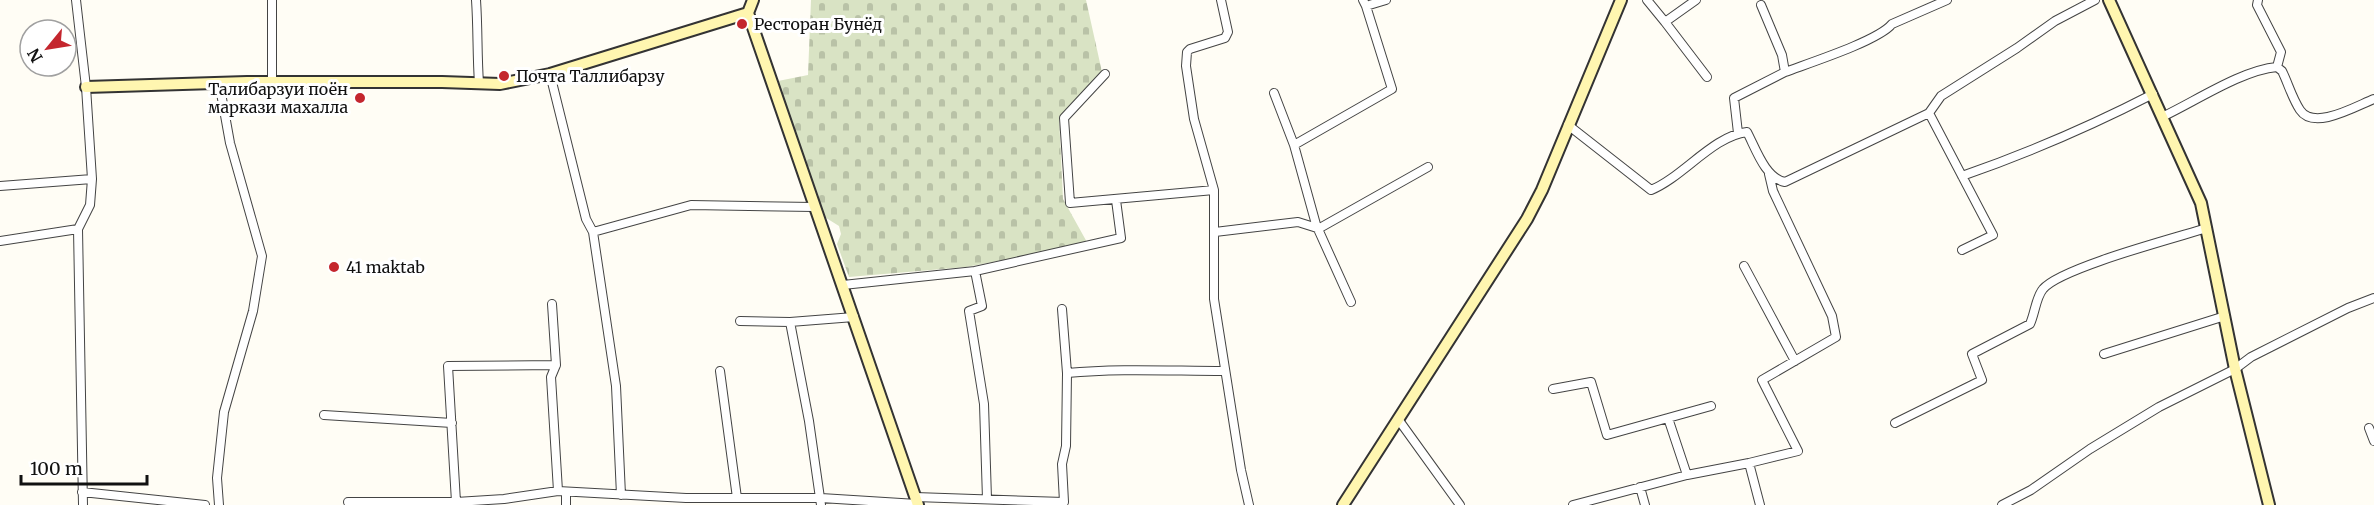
<svg xmlns="http://www.w3.org/2000/svg" width="2374" height="505" viewBox="0 0 2374 505" font-family="Merriweather,serif">
<defs>
<pattern id="cemetery-stones" width="16" height="16" patternUnits="userSpaceOnUse" patternTransform="scale(1.5)"><rect width="16" height="16" fill="#d9e3c4"/><path d="M2 7V4a2 2 0 0 1 4 0v3zM10 15v-3a2 2 0 0 1 4 0v3z" fill="#b9c2a7"/></pattern>
</defs>
<rect width="100%" height="100%" fill="#fffdf5"/>
<path fill="url(#cemetery-stones)" d="M811,0H1086L1102,72L1059,117L1063,199L1088,244L966,267L849,277L837,244L841,234L839,226L823,216L778,81L808,75Z"/>
<g fill="none" stroke-linecap="round" stroke-linejoin="round">
<defs>
<path id="street" d="M76,0L86,87L92,179L90,205L78,229L83,505
M476,0C478,28 477,55 479,83
M1221,0L1228,32L1225,38L1190,49L1187,52L1186,66L1194,119L1214,190V299L1241,470L1249,505
M1363,0L1366,6L1386,0
M1647,0L1665,22L1696,0
M2258,0L2257,5L2281,52L2277,67
M1761,5L1782,55L1785,72C1809,63 1878,41 1892,24L1947,0
M1366,6L1392,89L1294,145L1317,228L1318,229L1428,167
M1665,22L1707,77
M550,74L586,219L593,232L616,386L621,495
M1105,74L1064,118L1070,203L1214,190
M272,82V0
M1274,93L1294,145
M1929,113L1941,96L2017,48L2055,21L2095,0
M2162,117C2196,101 2242,70 2277,67L2282,71C2288,83 2292,98 2300,110C2314,131 2356,106 2374,99
M1568,125L1651,190C1683,177 1713,136 1747,132C1756,149 1765,178 1785,182L1929,113L1993,235L1962,250
M1738,133L1734,98L1785,72
M1962,176C2028,153 2091,126 2153,94
M0,186L92,179
M1318,229L1351,302
M593,232L691,205L814,207
M1215,232L1298,222L1317,228
M0,241L78,229
M1744,266L1795,361
M843,285L975,271
M552,304L556,365L551,377L558,491
M1062,309L1067,373C1119,368 1172,371 1224,371
M740,321L790,322
M2104,354L2225,316
M720,371L737,498
M1553,389L1591,382L1607,435L1668,418
M1711,406L1668,418L1687,475L1749,463
M324,415L452,423
M1398,419L1460,505
M1895,423L1982,380L1972,354L2030,324C2035,313 2036,297 2043,289C2060,268 2175,238 2207,228
M2369,428L2374,441
M1640,487L1645,505
M82,492L205,505
M566,492V505
M915,497L1064,502L1062,464L1066,446L1067,373
M987,499L984,404L969,311L982,306L975,271L1121,238L1116,200
M348,502H456L504,499L558,491L686,498H821L917,504
M456,502L448,366L556,365
M219,505L217,478L224,412L253,311L262,256L230,143L219,82
M821,505L809,421L790,322L854,317
M1573,505L1687,475
M1760,505L1749,463L1798,451L1762,380L1836,337L1832,316L1773,191L1769,174
M2002,505L2031,490L2090,449L2159,407L2235,369L2251,357L2348,308L2374,298"/>
<path id="secondary" d="M753,0L748,13L918,505
M2109,0L2201,203L2235,369L2269,505
M86,87L247,82H442L500,84L550,74L748,13
M1343,505L1527,219L1542,190L1621,0"/>
</defs>
<use href="#street" stroke="#444" stroke-width="10"/>
<use href="#secondary" stroke="#333" stroke-width="14"/>
<use href="#street" stroke="#fff" stroke-width="8"/>
<use href="#secondary" stroke="#fff6b0" stroke-width="10"/>
</g>
<g fill="#c4262e" stroke="#fff" stroke-width="2">
<circle cx="742" cy="24" r="6"/>
<circle cx="504" cy="76" r="6"/>
<circle cx="360" cy="98" r="6"/>
<circle cx="334" cy="267" r="6"/>
</g>
<g text-anchor="middle" stroke-width="6" stroke-linejoin="round" paint-order="stroke">
<g font-size="16" fill="#111" stroke="#fff" text-anchor="start">
<text x="754" y="30">Ресторан Бунёд</text>
<text x="516" y="82">Почта Таллибарзу</text>
<text x="348" y="95" text-anchor="end">Талибарзуи поён<tspan x="348" dy="18">маркази махалла</tspan></text>
<text x="346" y="273">41 maktab</text>
</g>
</g>
<g transform="translate(48 48) rotate(240)"><circle r="28" fill="#ffffff" stroke="#a0a0a0" stroke-width="1.5"/>
<path d="M0-4.5L10 22L0 15L-10 22Z" fill="#c4262e"/>
<text y="-9" font-size="16" font-weight="bold" text-anchor="middle" fill="#111111">N</text>
</g>
<path d="M21 475v9h126v-9" fill="none" stroke="#111111" stroke-width="3"/>
<text x="30" y="475" font-size="18" fill="#111111" stroke="#ffffff" stroke-width="4.5" paint-order="stroke">100 m</text>
</svg>
